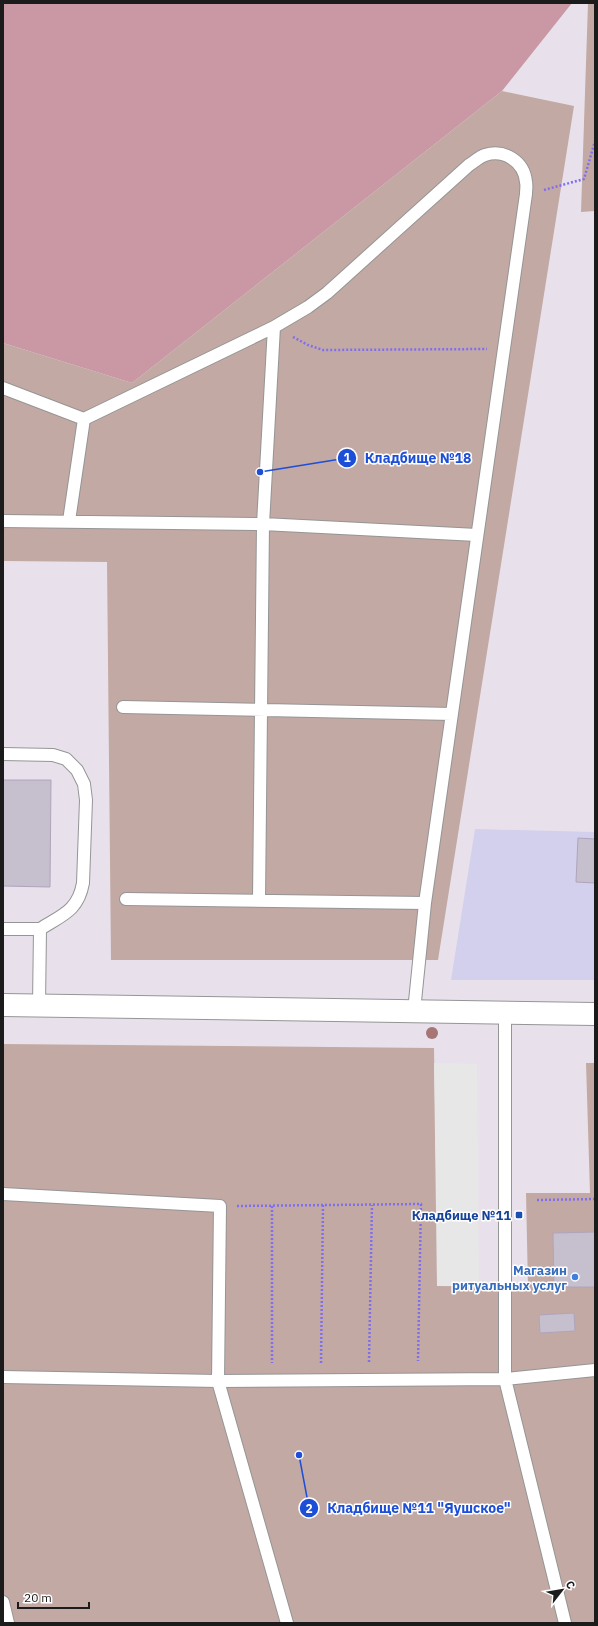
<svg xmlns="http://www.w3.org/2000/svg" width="598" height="1626" viewBox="0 0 598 1626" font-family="'IBM Plex Sans',sans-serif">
<rect width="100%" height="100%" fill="#e8e1ec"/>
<path fill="#d2d0ec" d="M475,829L595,832V980H451Z"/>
<path fill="#c998a4" d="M3,3H572L502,91L132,383L3,343Z"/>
<path fill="#c3a9a3" d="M588,3H595V211L581,212Z
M502,91L574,106L438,960H111L107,562L3,561V343L132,383Z
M3,1044L434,1048L438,1286L528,1287L526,1193H590L586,1063H595V1623H3Z"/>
<path fill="#e7e7e7" d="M434,1063L477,1064L479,1286H437Z"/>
<path fill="#c6bfce" stroke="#b0a4bc" d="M3,780H51L50,887L3,886Z
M578,838L595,839V883L576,882Z
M595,1232V1287H554L553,1233Z
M574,1313L575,1331L540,1333L539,1315Z"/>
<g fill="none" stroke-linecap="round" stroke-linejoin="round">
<defs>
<path id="service" d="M274,327L308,307L327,293L469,165C474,162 479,157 485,155C504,149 524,161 526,182C527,186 526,190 526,194L425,903L414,1011
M3,388L84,419L69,521
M84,419L274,327L263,524L259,900
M3,521L263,524L477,535
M123,707L452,714
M3,754L53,755L66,759L77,770L84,784L86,800L83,883C78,911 62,915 40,929
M126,899L425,903
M3,929H40L39,1005
M505,1012V1379L565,1623
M3,1194L220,1206L218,1381L287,1623
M3,1377L218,1381L505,1379L595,1370
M3,1602L8,1623"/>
<path id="minor" d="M3,1005L595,1014"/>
</defs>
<use href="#service" stroke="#959595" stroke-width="14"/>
<use href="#minor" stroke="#959595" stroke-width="24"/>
<path stroke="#806ef0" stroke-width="2.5" stroke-dasharray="2 2" stroke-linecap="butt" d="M544,190L584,179L595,141
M293,337L308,345L323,350L487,349
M537,1200L595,1199
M237,1206L421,1204L418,1361
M272,1206V1363
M369,1362L372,1205
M321,1363L323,1205"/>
<use href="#service" stroke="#fff" stroke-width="12"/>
<use href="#minor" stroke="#fff" stroke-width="22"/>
</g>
<circle fill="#a67574" cx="432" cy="1033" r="6"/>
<rect fill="#1a4fb4" stroke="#fff" stroke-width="1.5" x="515" y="1211" width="8" height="8" rx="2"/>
<circle fill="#3f7fe0" stroke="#fff" stroke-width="1.5" cx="575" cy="1277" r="4"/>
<g text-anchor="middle" stroke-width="3" stroke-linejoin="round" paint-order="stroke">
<g font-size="13" font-weight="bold" fill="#164399" stroke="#fff" text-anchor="end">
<text x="511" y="1220">Кладбище №11</text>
</g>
<g font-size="13" font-weight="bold" fill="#366cbe" stroke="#fff" text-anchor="end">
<text x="567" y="1275">Магазин<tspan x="567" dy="15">ритуальных услуг</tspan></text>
</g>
</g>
<path fill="none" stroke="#1d4ed8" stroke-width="1.5" d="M260 472L347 458M299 1455L309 1508"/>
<g fill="#1d4ed8" stroke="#fff" stroke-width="1.5">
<circle cx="260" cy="472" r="4"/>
<circle cx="299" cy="1455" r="4"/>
<circle cx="347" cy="458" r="10"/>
<circle cx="309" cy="1508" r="10"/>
</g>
<g font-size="12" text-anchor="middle" font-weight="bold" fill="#fff">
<text x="347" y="462">1</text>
<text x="309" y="1513">2</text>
</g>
<g font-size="14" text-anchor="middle" font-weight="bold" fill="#1d4ed8" stroke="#fff" stroke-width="3" stroke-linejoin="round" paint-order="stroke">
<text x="418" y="463">Кладбище №18</text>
<text x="419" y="1513">Кладбище №11 "Яушское"</text>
</g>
<rect width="598" height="1626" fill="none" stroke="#1b1b1b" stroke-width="8"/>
<g transform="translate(562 1590) rotate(59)" stroke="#ffffff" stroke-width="3" paint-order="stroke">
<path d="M0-3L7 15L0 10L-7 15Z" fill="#1b1b1b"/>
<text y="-6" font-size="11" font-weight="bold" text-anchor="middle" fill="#1b1b1b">С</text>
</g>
<path d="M18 1602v6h71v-6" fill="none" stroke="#1b1b1b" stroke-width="2"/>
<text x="24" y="1602" font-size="12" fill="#1b1b1b" stroke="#ffffff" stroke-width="3" paint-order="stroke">20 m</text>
</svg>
